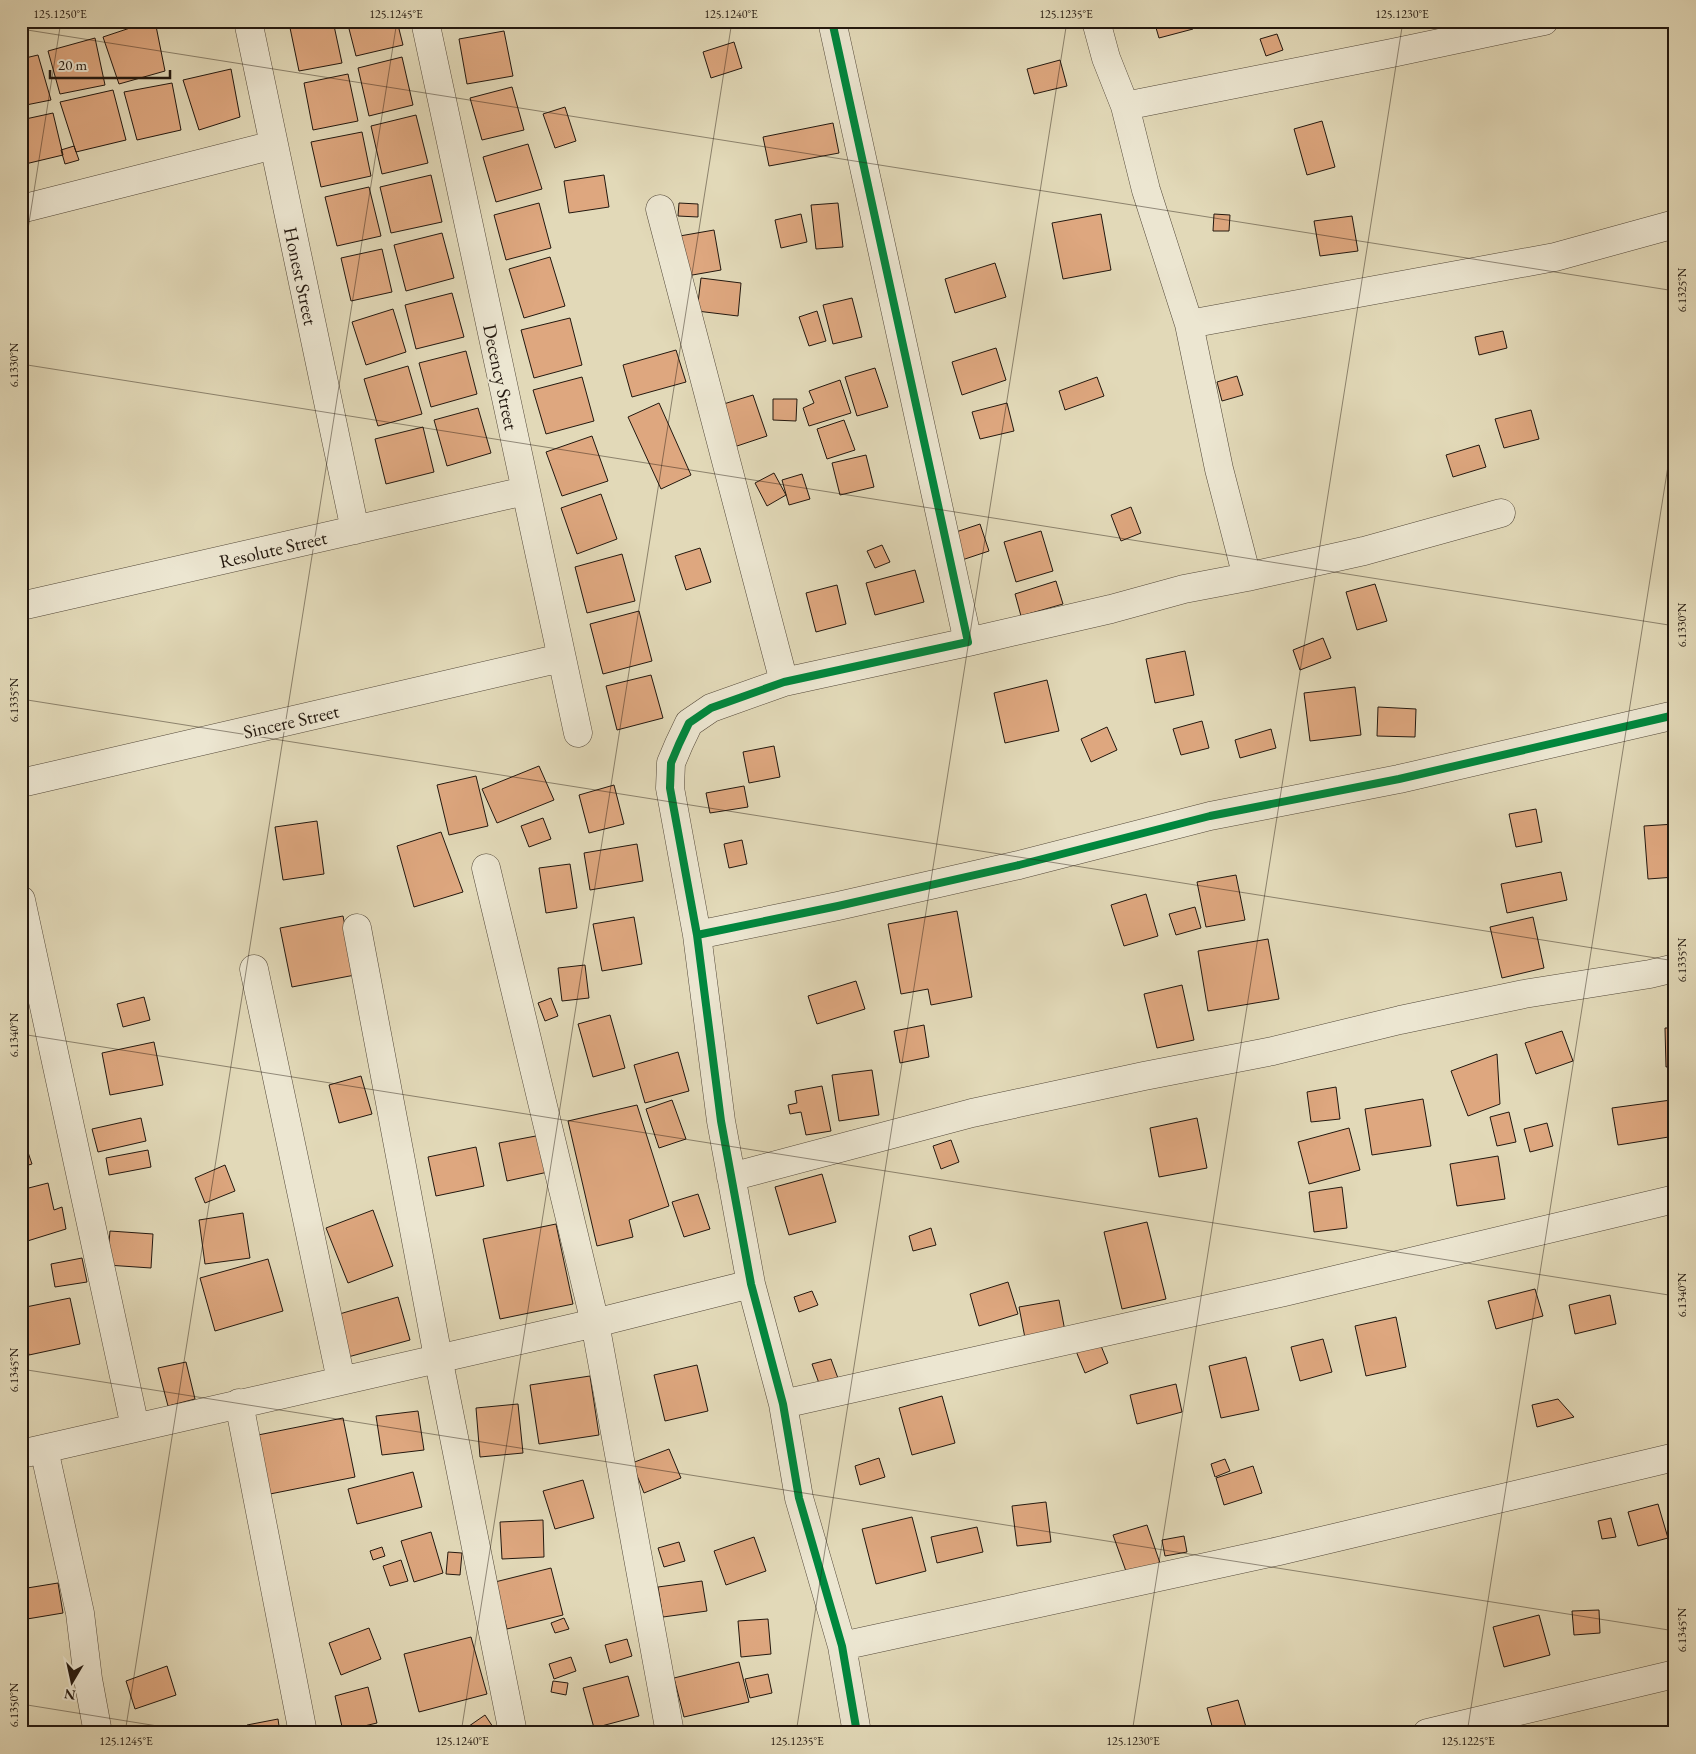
<svg xmlns="http://www.w3.org/2000/svg" width="1696" height="1754" viewBox="0 0 1696 1754" font-family="'EB Garamond',serif">
<rect width="100%" height="100%" fill="#e2d9b8"/>
<filter id="stains"><feTurbulence type="fractalNoise" baseFrequency=".004" numOctaves="4"/><feColorMatrix values="0 0 0 0 .2 0 0 0 0 .09 0 0 0 0 .02 0 0 0 .5 -.17"/></filter>
<radialGradient id="worn" r=".72"><stop offset=".6" stop-color="#630" stop-opacity="0"/><stop offset="1" stop-color="#630" stop-opacity=".3"/></radialGradient>
<path fill="#dea77f" stroke="#23180f" d="M151,21H155L165,71L119,84L103,37Z
M297,21H333L342,63L299,71L289,23Z
M347,21H397L403,45L356,56Z
M455,21H479L456,26Z
M921,21H942L923,27Z
M1154,21H1191L1193,29L1159,38Z
M1224,21H1246L1224,23Z
M504,31L513,76L467,84L459,39Z
M1277,34L1283,50L1266,56L1260,39Z
M95,38L105,85L60,94L48,51Z
M734,42L742,68L711,78L703,52Z
M38,55L51,100L21,106V59Z
M402,57L413,105L369,116L358,68Z
M1060,60L1067,86L1034,94L1027,69Z
M231,69L240,117L199,130L183,80Z
M348,74L358,121L313,130L304,83Z
M172,83L181,130L137,140L124,92Z
M512,87L524,130L482,140L470,98Z
M113,90L126,140L76,152L60,102Z
M565,107L576,141L555,148L543,114Z
M53,113L63,155L21,165V120Z
M416,115L428,163L382,174L371,126Z
M1322,121L1335,167L1307,175L1294,129Z
M833,123L839,153L769,166L763,137Z
M362,132L371,176L321,187L311,142Z
M528,144L542,189L496,202L483,157Z
M74,146L79,160L65,164L61,150Z
M431,175L442,222L391,233L380,187Z
M604,175L609,207L569,213L564,181Z
M369,187L381,236L337,246L325,197Z
M539,203L551,248L506,260L494,215Z
M679,203L698,204V217L678,216Z
M838,203L843,247L816,249L811,205Z
M801,214L807,242L781,248L775,220Z
M1101,214L1111,270L1063,279L1052,223Z
M1214,214L1230,215L1229,231H1213Z
M1352,216L1358,251L1320,256L1314,221Z
M714,230L721,270L681,277L674,237Z
M442,233L454,278L406,291L394,245Z
M382,249L392,292L351,301L341,258Z
M550,257L565,306L524,318L509,269Z
M995,263L1006,297L955,313L945,279Z
M701,278L741,283L738,316L697,311Z
M452,293L464,337L416,349L405,305Z
M852,298L862,337L833,344L823,305Z
M393,309L406,352L366,365L352,322Z
M817,311L826,341L809,346L799,317Z
M570,318L582,365L534,378L521,330Z
M1503,331L1507,348L1479,355L1475,337Z
M996,348L1006,380L962,395L952,362Z
M676,350L686,382L632,397L623,365Z
M466,351L477,394L431,407L419,363Z
M408,366L422,414L378,426L364,379Z
M875,368L888,407L857,416L845,377Z
M1237,376L1243,395L1222,401L1217,382Z
M582,377L594,421L546,434L533,390Z
M1097,377L1104,396L1065,410L1059,391Z
M840,380L851,413L809,426L803,408L814,403L809,391Z
M753,395L767,436L731,448L717,406Z
M773,399H797L796,421L773,420Z
M659,403L691,475L661,489L628,417Z
M1007,403L1014,431L980,439L972,412Z
M478,408L491,453L447,466L434,420Z
M1531,410L1539,439L1504,448L1495,419Z
M844,420L855,450L827,459L817,429Z
M423,427L434,472L386,484L375,439Z
M592,436L608,481L562,496L546,452Z
M1479,445L1486,467L1453,477L1446,455Z
M866,455L874,487L840,495L832,463Z
M774,473L786,495L767,506L755,483Z
M802,474L810,499L789,505L782,480Z
M601,494L617,539L577,554L561,508Z
M1131,507L1141,533L1121,541L1111,515Z
M980,524L989,551L962,560L953,533Z
M1041,531L1053,571L1016,582L1004,542Z
M882,545L890,562L875,568L867,551Z
M700,548L711,582L686,590L675,556Z
M622,554L635,601L587,613L575,567Z
M915,570L924,602L875,615L866,583Z
M1056,581L1063,604L1021,616L1015,594Z
M1375,584L1387,621L1357,630L1346,592Z
M837,585L846,624L816,632L806,593Z
M639,611L652,661L603,674L590,624Z
M1323,638L1331,658L1300,670L1293,650Z
M1185,651L1194,695L1155,703L1146,659Z
M651,675L663,718L617,730L606,686Z
M1047,680L1059,731L1005,743L994,693Z
M1355,687L1361,735L1310,741L1304,693Z
M1378,707L1416,709L1415,737L1377,736Z
M1202,721L1209,748L1181,755L1173,729Z
M1107,727L1117,750L1091,762L1081,739Z
M1271,729L1276,748L1240,758L1235,740Z
M774,746L780,777L749,783L743,752Z
M539,766L554,800L497,823L482,789Z
M476,776L488,826L449,835L437,785Z
M614,785L624,824L589,833L579,795Z
M744,786L748,807L710,813L706,793Z
M1536,809L1542,842L1516,847L1509,814Z
M543,818L551,839L529,847L521,826Z
M317,821L324,874L283,880L275,827Z
M1675,824V877L1648,879L1644,826Z
M441,832L463,892L414,907L397,846Z
M742,840L747,864L729,868L724,844Z
M637,844L643,881L590,890L584,853Z
M570,864L577,908L546,913L539,868Z
M1561,872L1567,900L1507,913L1501,884Z
M1236,875L1245,920L1206,927L1197,882Z
M1146,894L1158,936L1124,946L1111,905Z
M1195,907L1201,928L1176,935L1169,914Z
M957,911L972,997L931,1005L928,989L901,994L888,924Z
M343,916L355,975L292,987L280,928Z
M634,917L642,964L602,971L593,924Z
M1533,917L1544,968L1502,978L1490,927Z
M1268,939L1279,999L1208,1011L1198,951Z
M585,965L589,998L562,1001L558,968Z
M856,981L865,1009L817,1024L808,996Z
M1182,985L1194,1040L1157,1048L1144,994Z
M144,997L150,1020L123,1027L117,1004Z
M551,998L558,1016L545,1021L538,1003Z
M610,1015L625,1068L593,1077L578,1024Z
M924,1025L929,1057L900,1063L894,1031Z
M1665,1028H1675V1066L1666,1067Z
M1562,1031L1573,1061L1536,1074L1525,1043Z
M154,1042L163,1085L110,1095L102,1053Z
M678,1052L689,1091L645,1103L634,1065Z
M1497,1054L1500,1104L1468,1116L1451,1071Z
M872,1070L879,1115L839,1121L832,1075Z
M361,1076L372,1114L339,1123L329,1085Z
M822,1086L831,1131L806,1135L801,1112L790,1114L788,1105L797,1103L795,1091Z
M1336,1087L1340,1119L1311,1122L1307,1092Z
M21,1096L25,1112L21,1113Z
M1423,1099L1431,1146L1372,1155L1365,1109Z
M672,1100L686,1139L659,1148L646,1109Z
M1671,1100L1675,1121V1136L1618,1145L1612,1108Z
M637,1105L669,1206L629,1220L633,1237L597,1246L568,1121Z
M1509,1112L1516,1142L1497,1146L1490,1117Z
M141,1118L146,1141L98,1152L92,1129Z
M1197,1118L1207,1168L1159,1177L1150,1128Z
M1547,1123L1553,1146L1530,1152L1524,1129Z
M1349,1128L1360,1170L1309,1184L1298,1142Z
M21,1132L32,1164L21,1167Z
M541,1135L548,1172L507,1181L499,1143Z
M951,1140L959,1162L941,1169L933,1146Z
M476,1147L484,1186L436,1196L428,1157Z
M148,1150L151,1167L109,1175L106,1158Z
M1498,1156L1505,1199L1457,1206L1450,1164Z
M225,1165L235,1191L205,1203L195,1178Z
M822,1174L836,1222L789,1235L775,1187Z
M48,1183L54,1210L62,1207L66,1229L21,1243V1190Z
M1342,1187L1347,1228L1314,1232L1309,1192Z
M698,1194L710,1229L684,1237L672,1202Z
M373,1210L393,1266L348,1283L326,1228Z
M243,1213L250,1258L205,1264L199,1220Z
M1147,1222L1166,1299L1122,1309L1104,1232Z
M556,1224L573,1304L500,1319L483,1239Z
M931,1228L936,1245L913,1251L909,1236Z
M110,1231L153,1234L151,1268L107,1265Z
M82,1258L87,1282L55,1287L51,1264Z
M268,1259L283,1311L215,1331L200,1278Z
M1008,1282L1018,1314L979,1326L970,1294Z
M1535,1289L1543,1316L1496,1329L1488,1301Z
M812,1291L818,1305L799,1312L794,1297Z
M1610,1295L1616,1324L1575,1334L1569,1305Z
M398,1297L410,1340L348,1357L336,1315Z
M70,1298L80,1344L29,1355L21,1319V1308Z
M1059,1300L1065,1331L1025,1338L1019,1307Z
M1396,1317L1406,1367L1366,1376L1355,1326Z
M1323,1339L1332,1372L1300,1381L1291,1347Z
M1099,1341L1108,1363L1085,1373L1076,1351Z
M1246,1357L1259,1410L1221,1418L1209,1366Z
M831,1359L839,1381L820,1386L812,1364Z
M186,1362L195,1399L168,1406L158,1368Z
M697,1365L708,1411L665,1421L654,1375Z
M590,1376L599,1435L539,1444L530,1385Z
M1176,1384L1182,1412L1137,1424L1130,1395Z
M942,1396L955,1443L912,1455L899,1408Z
M1558,1399L1574,1417L1537,1427L1532,1405Z
M518,1404L523,1453L480,1457L476,1408Z
M418,1411L424,1450L382,1455L376,1416Z
M343,1418L355,1477L270,1494L258,1435Z
M669,1449L681,1478L644,1493L632,1463Z
M879,1458L885,1477L860,1485L855,1466Z
M1225,1459L1230,1471L1215,1477L1211,1464Z
M1253,1466L1262,1493L1224,1505L1216,1478Z
M413,1472L422,1507L357,1524L348,1489Z
M583,1480L594,1518L555,1529L543,1491Z
M1046,1502L1051,1542L1017,1546L1012,1506Z
M1658,1504L1668,1538L1638,1546L1628,1512Z
M912,1517L926,1571L876,1584L862,1529Z
M1611,1518L1616,1537L1602,1539L1598,1521Z
M543,1520L544,1557L502,1559L500,1522Z
M1147,1525L1160,1563L1127,1574L1113,1535Z
M977,1527L983,1552L937,1563L931,1537Z
M431,1532L443,1573L414,1582L401,1541Z
M1184,1536L1187,1552L1165,1556L1162,1540Z
M754,1537L766,1571L726,1585L714,1551Z
M679,1542L685,1561L664,1567L658,1548Z
M382,1547L385,1556L373,1560L370,1551Z
M448,1552L462,1553L460,1575L446,1574Z
M401,1560L408,1581L390,1586L383,1566Z
M551,1568L563,1615L507,1629L495,1582Z
M702,1581L707,1611L663,1617L658,1587Z
M58,1583L63,1613L21,1620V1589Z
M1599,1610L1600,1633L1574,1635L1572,1611Z
M1539,1615L1550,1655L1504,1667L1493,1627Z
M564,1618L569,1629L555,1633L551,1623Z
M768,1619L771,1654L741,1657L738,1621Z
M369,1628L381,1659L341,1675L329,1643Z
M471,1637L487,1694L419,1712L404,1654Z
M627,1639L632,1656L610,1663L605,1645Z
M571,1657L576,1671L554,1679L549,1664Z
M739,1662L749,1702L684,1717L674,1678Z
M167,1666L176,1695L135,1709L126,1681Z
M768,1674L772,1693L750,1698L745,1679Z
M628,1676L639,1716L594,1728L583,1688Z
M553,1681L568,1683L566,1695L551,1692Z
M368,1687L377,1723L343,1731L335,1696Z
M1238,1700L1246,1727L1226,1733H1214L1207,1708Z
M485,1715L497,1733H459Z
M278,1719L280,1733H248L247,1725Z"/>
<g fill="none" stroke-linecap="round" stroke-linejoin="round">
<defs>
<path id="minor" d="M248,21L355,530
M425,21L578,733
M832,21L968,642L784,682L711,708L689,723L679,744L671,763L670,788L697,935L721,1121L751,1284L783,1404L799,1498L842,1646L857,1733
M1096,21L1106,58L1125,106L1146,190L1189,324L1219,469L1247,577
M1125,106L1392,53L1544,21
M21,209L274,145
M660,209L784,682
M1189,324L1555,257L1675,224
M21,606L525,491
M968,642L1111,609L1184,589L1247,577L1364,551L1501,513
M21,783L561,658
M486,868L595,1323L670,1733
M21,900L135,1427
M357,928L438,1357L513,1733
M697,935L838,906L1019,865L1210,816L1399,779L1675,715
M254,969L341,1380
M731,1177L972,1113L1144,1076L1273,1051L1400,1020L1524,994L1650,974L1675,968
M239,1403L303,1733
M783,1404L1284,1292L1675,1199
M44,1449L80,1613L88,1679L98,1733
M21,1454L595,1323L751,1284
M842,1646L1279,1551L1675,1457
M1427,1733L1675,1674"/>
</defs>
<use href="#minor" stroke="#534839" stroke-width="29"/>
<use href="#minor" stroke="#ece6d1" stroke-width="28"/>
<defs>
<path id="cycleway" d="M832,21L968,642L784,682L711,708L689,723L679,744L671,763L670,788L697,935L721,1121L751,1284L783,1404L799,1498L842,1646L857,1733
M697,935L838,906L1019,865L1210,816L1399,779L1675,715"/>
</defs>
<use href="#cycleway" stroke="#ece6d1" stroke-width="11"/>
<use href="#cycleway" stroke="#00873e" stroke-width="8"/>
</g>
<path fill="none" stroke="#23180f" stroke-width="1" stroke-opacity="0.45" d="M21,29L1675,291M21,273L61,21M21,364L1675,626M21,699L1675,961M21,1034L1675,1296M21,1369L1675,1631M21,1704L201,1733M125,1733L397,21M461,1733L732,21M796,1733L1067,21M1132,1733L1403,21M1467,1733L1675,422"/>
<g text-anchor="middle" stroke-width="4" stroke-linejoin="round" paint-order="stroke">
<g font-size="19" fill="#23180f" stroke="#ece6d1">
<text transform="translate(301 276) rotate(78)" y="7">Honest Street</text>
<text transform="translate(501 377) rotate(78)" y="7">Decency Street</text>
<text transform="translate(273 549) rotate(-13)" y="7">Resolute Street</text>
<text transform="translate(291 721) rotate(-13)" y="7">Sincere Street</text>
</g>
</g>
<rect width="1696" height="1754" fill="none" stroke="#e2d9b8" stroke-width="55"/>
<g transform="translate(72 1682) rotate(189)" stroke="#ece6d1" stroke-width="4" paint-order="stroke">
<path d="M0-4L9 19L0 12L-9 19Z" fill="#23180f"/>
<text y="-8" font-size="14" font-weight="bold" text-anchor="middle" fill="#23180f">N</text>
</g>
<path d="M50 70v8h120v-8" fill="none" stroke="#23180f" stroke-width="2.5"/>
<text x="58" y="70" font-size="15" fill="#23180f" stroke="#ece6d1" stroke-width="4" paint-order="stroke">20 m</text>
<rect x="28" y="28" width="1640" height="1698" fill="none" stroke="#23180f" stroke-width="2"/>
<g font-size="12" text-anchor="middle" fill="#23180f">
<text x="60" y="18">125.1250°E</text>
<text x="396" y="18">125.1245°E</text>
<text x="731" y="18">125.1240°E</text>
<text x="1066" y="18">125.1235°E</text>
<text x="1402" y="18">125.1230°E</text>
<text transform="translate(1682 290) rotate(-90)" y="4">6.1325°N</text>
<text transform="translate(14 365) rotate(-90)" y="4">6.1330°N</text>
<text transform="translate(1682 625) rotate(-90)" y="4">6.1330°N</text>
<text transform="translate(14 700) rotate(-90)" y="4">6.1335°N</text>
<text transform="translate(1682 960) rotate(-90)" y="4">6.1335°N</text>
<text transform="translate(14 1035) rotate(-90)" y="4">6.1340°N</text>
<text transform="translate(1682 1295) rotate(-90)" y="4">6.1340°N</text>
<text transform="translate(14 1370) rotate(-90)" y="4">6.1345°N</text>
<text transform="translate(1682 1630) rotate(-90)" y="4">6.1345°N</text>
<text transform="translate(14 1705) rotate(-90)" y="4">6.1350°N</text>
<text x="126" y="1745">125.1245°E</text>
<text x="462" y="1745">125.1240°E</text>
<text x="797" y="1745">125.1235°E</text>
<text x="1133" y="1745">125.1230°E</text>
<text x="1468" y="1745">125.1225°E</text>
</g>
<rect width="100%" height="100%" filter="url(#stains)"/>
<rect width="100%" height="100%" fill="url(#worn)"/>
</svg>
